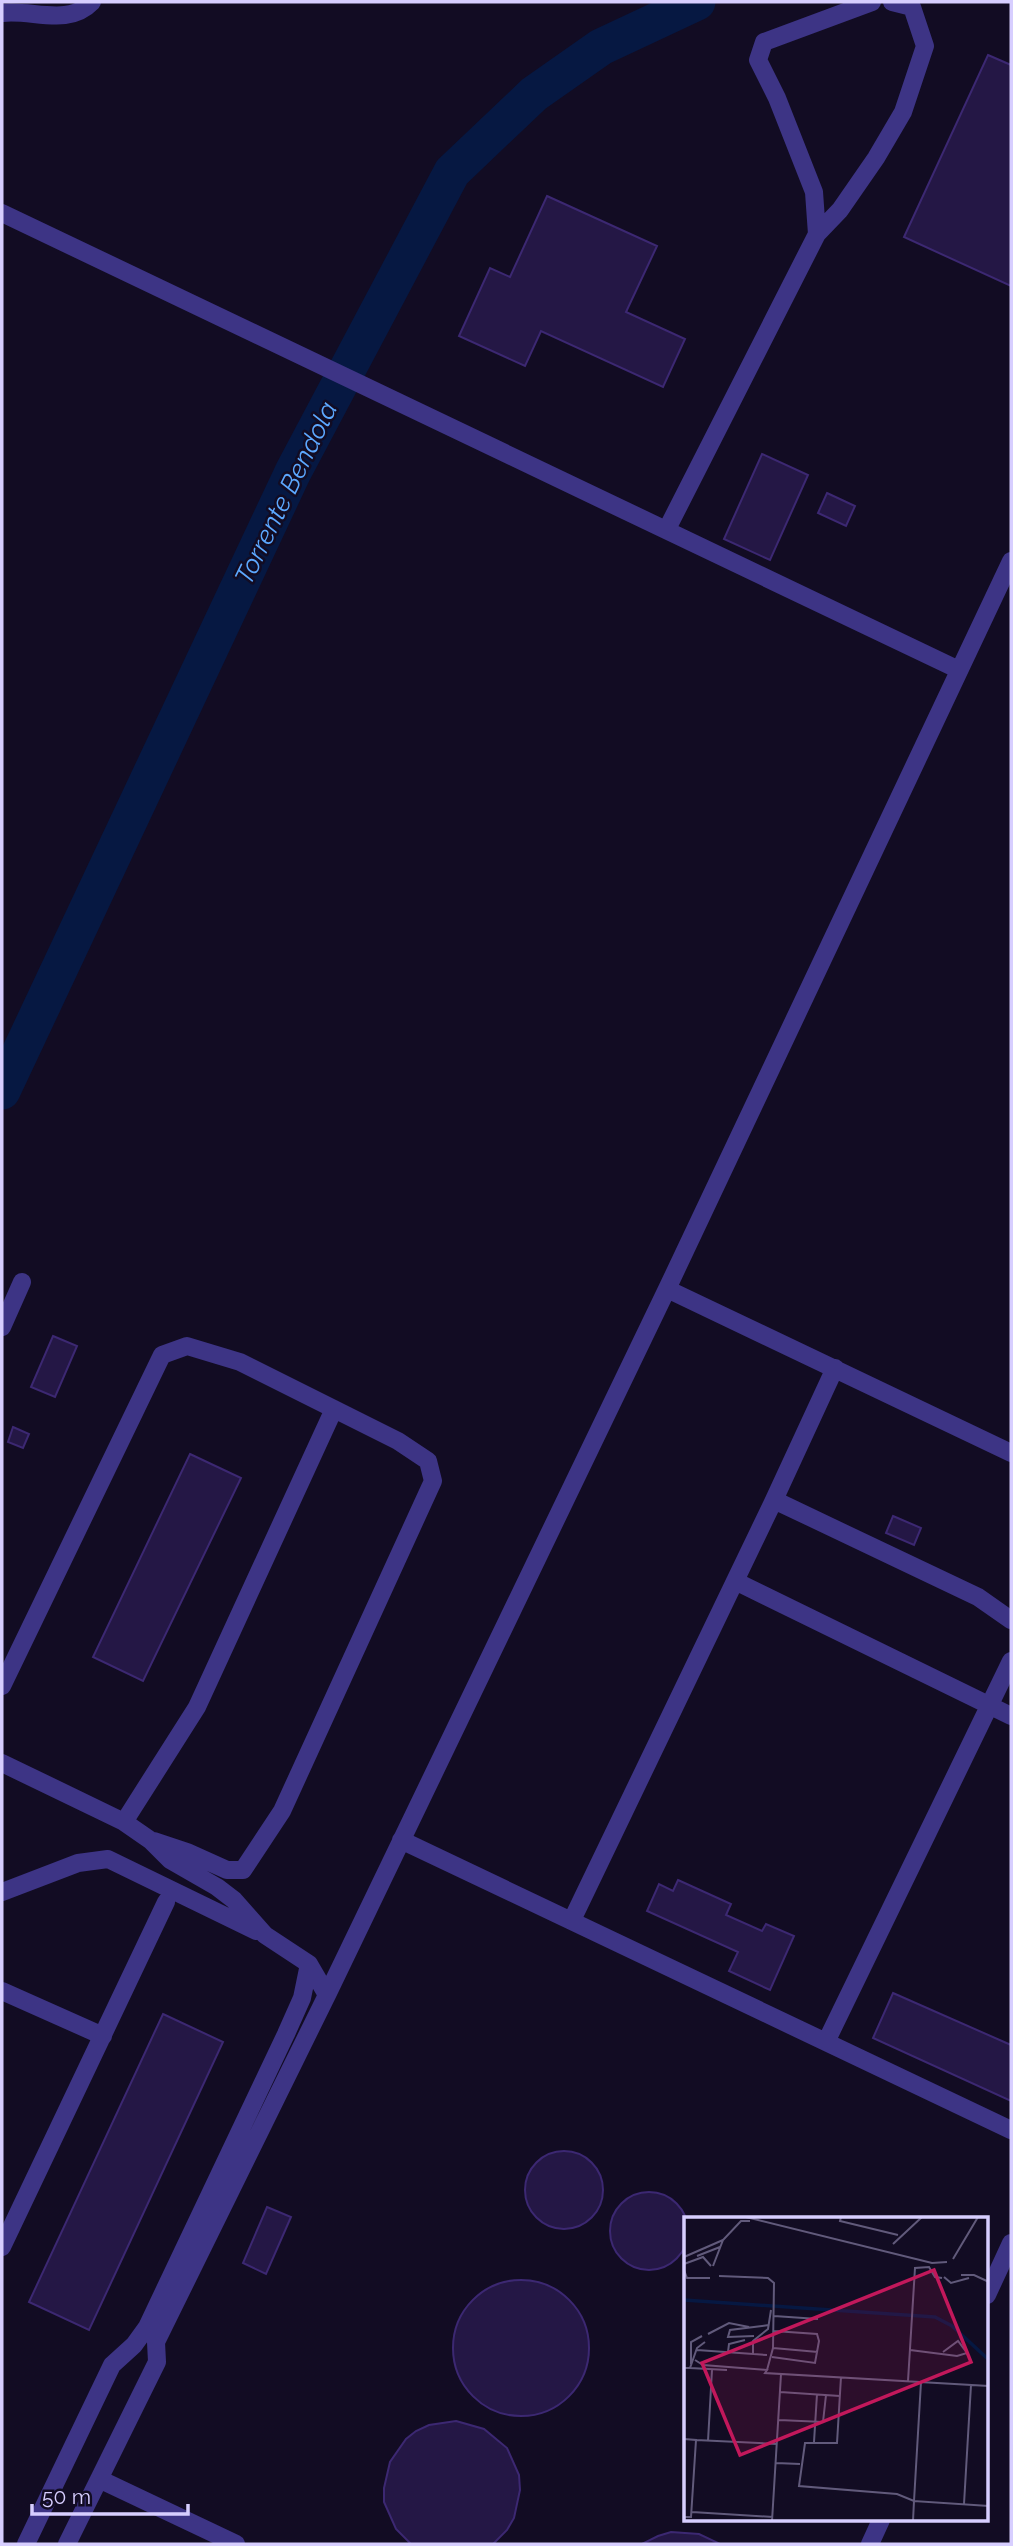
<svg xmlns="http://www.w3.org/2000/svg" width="1013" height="2546" viewBox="0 0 1013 2546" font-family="Raleway,sans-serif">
<rect width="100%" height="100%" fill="#120c23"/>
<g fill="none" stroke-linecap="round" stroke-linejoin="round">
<path stroke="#061842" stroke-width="37" d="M2,1091L293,472L452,172L534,94L601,47L697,2"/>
</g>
<path fill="#241745" stroke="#3c2872" stroke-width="2" d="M988,55L1011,65V286L904,237Z
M547,196L657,246L626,312L685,339L663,387L541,331L525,366L459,336L490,268L510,277Z
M762,454L808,475L770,560L724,539Z
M827,493L855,506L846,526L818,513Z
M53,1336L77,1346L55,1397L31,1387Z
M13,1427L29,1434L23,1448L8,1442Z
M190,1454L241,1478L143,1681L93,1657Z
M893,1516L921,1528L914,1545L886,1533Z
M678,1880L731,1904L726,1915L762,1931L766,1924L794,1936L770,1990L729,1971L738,1952L647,1911L659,1884L673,1891Z
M893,1993L1011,2045V2101L873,2038Z
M163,2014L223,2042L89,2330L29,2302Z
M525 2190a39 39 0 1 1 78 0a39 39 0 1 1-78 0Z
M610 2231a39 39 0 1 1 78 0a39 39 0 1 1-78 0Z
M267,2207L291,2217L266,2274L243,2263Z
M453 2348a68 68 0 1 1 136 0a68 68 0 1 1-136 0Z
M456,2421L484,2429L507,2448L519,2475L520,2490L514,2518L507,2530L493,2544H411L396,2529L384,2502V2488L390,2462L406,2439L416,2431L429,2425Z
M671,2532L699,2534L720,2544H642L658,2536Z"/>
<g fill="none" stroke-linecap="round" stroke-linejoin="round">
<path stroke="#3d3485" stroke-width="18" d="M2,13C32,9 68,27 92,2
M2,213L959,670
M817,234L814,192L777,98L758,60L764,42L872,2
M667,529L817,234L840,210L876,158L903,112L925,46L912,7L892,2
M667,1289L1011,1453
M2,1327L22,1282
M774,1500L978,1597L1011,1620
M735,1581L1011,1716
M2,1686L162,1355L187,1346L240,1362L398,1441L428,1461L433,1481L282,1811L243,1870H227L187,1852L154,1841
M2,1763L124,1822L150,1840L170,1860L217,1887L234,1900L265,1935L309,1964L327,1995L667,1289L1011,561
M124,1822L197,1707L334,1409
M401,1840L1011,2130
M2,1892L78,1863L108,1859L256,1931
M572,1920L774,1500L835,1368
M2,1991L103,2036
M826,2042L1011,1661
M2,2247L166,1902
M987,2295L1011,2243
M99,2479L236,2544
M26,2544L112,2365L134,2345L147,2327L286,2034L302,1998L309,1964
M67,2544L157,2362L156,2342L327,1995
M870,2544L881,2520"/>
</g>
<g text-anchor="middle" stroke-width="5" stroke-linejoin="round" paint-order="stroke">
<g font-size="26" font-style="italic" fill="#5ca8ff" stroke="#120c23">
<text transform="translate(286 493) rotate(-64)" y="9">Torrente Bendola</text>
</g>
</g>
<g transform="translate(684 2217)">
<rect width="304" height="304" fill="#120c23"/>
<path fill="none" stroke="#061842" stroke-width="3.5" d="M0,83L251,100L268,109L305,143"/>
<path fill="none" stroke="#615a7b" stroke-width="2" d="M62,0L248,46L263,45M157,0L156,4L214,18M209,27L238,0M13,39L36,30M0,40L39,23M269,42L294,0M0,47L19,40L27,49M29,49L39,23L57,4H66M0,53L3,61H26M277,58H290L305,65M35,59L84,61L90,66L89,131L83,153M260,60L267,66L285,61M90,99L134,102M24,117L45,106L65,110M70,119L44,120L46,113L85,108M89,131L134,135M13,133L83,138M226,133L273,139L283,136L274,124L259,135M44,135L45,127L61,123M69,137V124L84,112L87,93M88,140L131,146L135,124L133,117L90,114M11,143L19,148L83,153L81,156L305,169M7,147V125L18,119M0,151H6L13,131L21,125M6,151L43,153M157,160L153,226H121L115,269L213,277L230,284L237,165M224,164L231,51L245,50L251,60L258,61M96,175L156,179M95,203L139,205L142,178M0,222L12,223L7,300H0M12,223L93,227M24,224L28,153M130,225L133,177M92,246L116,247M280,287L287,168M8,295L89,300M88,304L97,157M229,304L230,284L305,289"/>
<path fill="#c2185b" fill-opacity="0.15" stroke="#c2185b" stroke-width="3.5" d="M250,53L287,145L56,238L18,146Z"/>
<rect width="304" height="304" fill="none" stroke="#d7ceff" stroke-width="3.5"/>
</g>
<rect width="1013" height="2546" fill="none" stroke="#d7ceff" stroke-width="7"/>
<path d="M32 2504v10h156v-10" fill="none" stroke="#d7ceff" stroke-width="3.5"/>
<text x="42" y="2504" font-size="21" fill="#d7ceff" stroke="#120c23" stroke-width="5" paint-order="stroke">50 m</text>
</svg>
